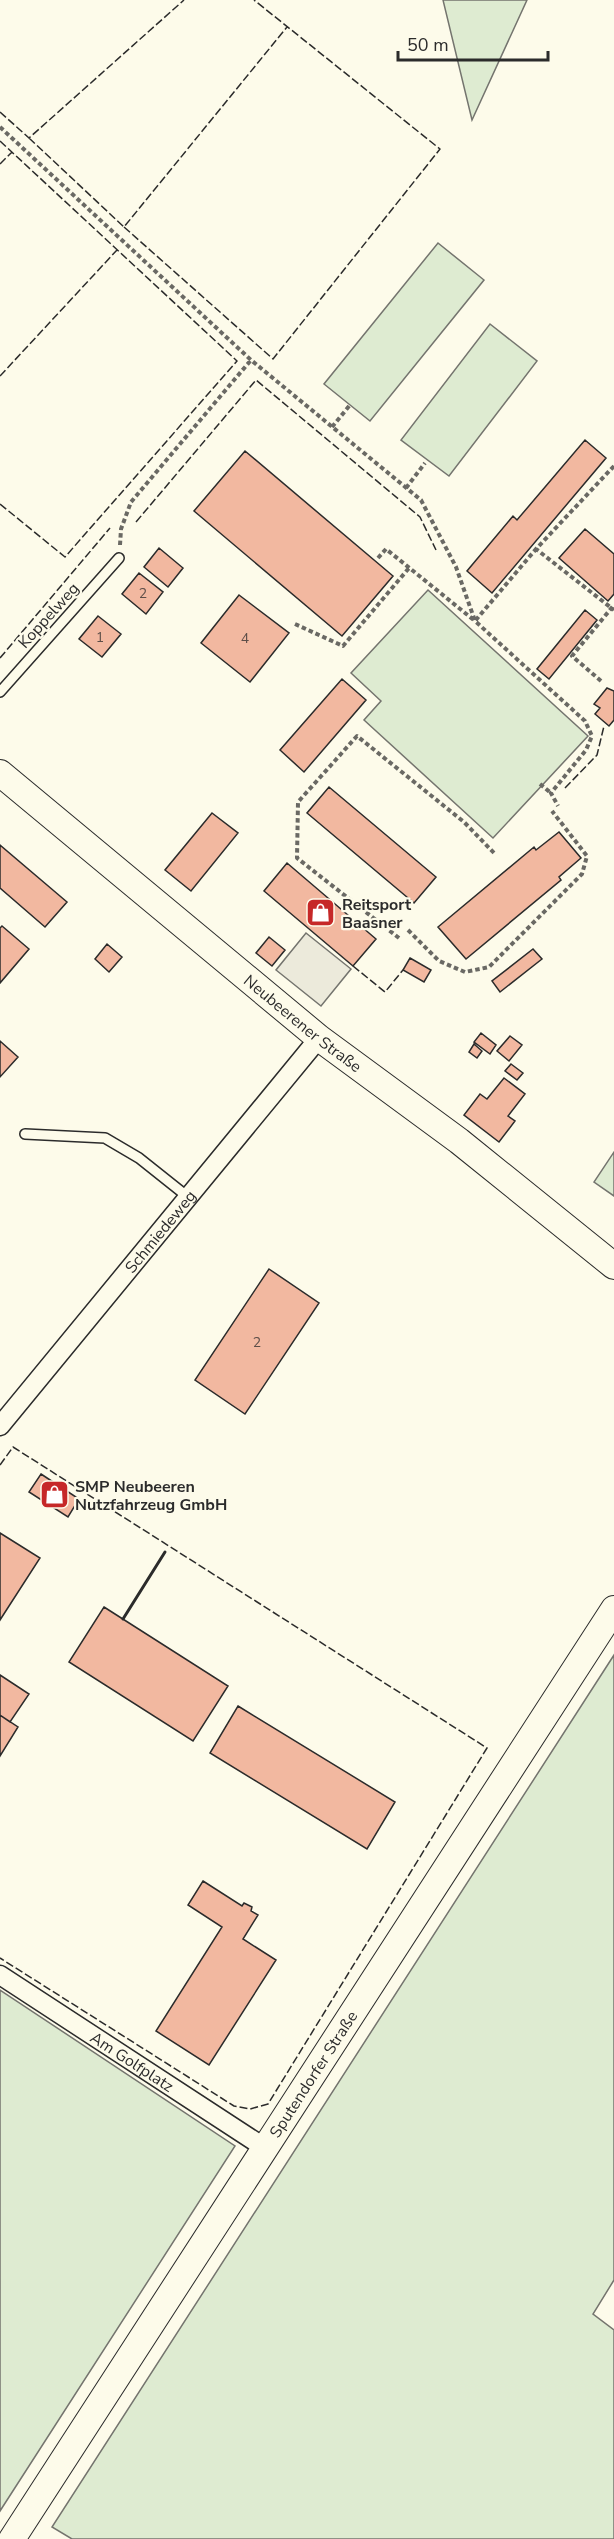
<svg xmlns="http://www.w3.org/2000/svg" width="614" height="2539" viewBox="0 0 614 2539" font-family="'Nunito Sans',sans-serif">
<rect width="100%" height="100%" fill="#fdfbea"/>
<path fill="#deebd1" stroke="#74746e" stroke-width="1.5" d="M443,0H527L472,120Z
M438,243L484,280L370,421L324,384Z
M490,324L537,361L449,476L401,440Z
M428,590L588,736L493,838L364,720L381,701L351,673Z
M614,1152V1196L594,1182Z
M614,1655V2280L593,2314L614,2330V2539H72L52,2527Z
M0,1990L235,2146L0,2511Z"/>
<path fill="#eceadb" stroke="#74746e" stroke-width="1.5" d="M306,933L351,969L321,1006L276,970Z"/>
<path fill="#f2b8a0" stroke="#2b2b2b" stroke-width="1.5" d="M585,440L606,458L492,593L467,571L513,516L517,520Z
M245,451L393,576L342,636L194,511Z
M585,529L614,554V594L608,601L559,558Z
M159,548L183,568L168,587L144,567Z
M139,573L163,592L146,614L122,594Z
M239,595L289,633L250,682L201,643Z
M585,610L597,620L549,679L537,669Z
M98,616L121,634L102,657L79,639Z
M342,679L366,700L304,772L280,750Z
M607,688L614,691V720L609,726L595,714L600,708L594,704Z
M329,787L436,877L414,903L307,813Z
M212,813L238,833L191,891L165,870Z
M559,832L581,858L559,877L561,880L466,959L438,927L534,847L536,850Z
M0,845L67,902L45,927L0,888Z
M287,863L376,939L353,966L264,891Z
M2,926L29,949L0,983V928Z
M269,937L285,950L272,966L256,953Z
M107,944L122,957L109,972L95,959Z
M533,949L542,959L500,992L492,981Z
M410,958L431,970L424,982L403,970Z
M481,1033L496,1045L490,1054L474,1042Z
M510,1036L522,1045L509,1061L497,1051Z
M0,1041L18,1057L0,1077Z
M474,1044L482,1051L477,1058L469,1052Z
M511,1064L523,1073L517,1080L505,1071Z
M504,1078L525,1094L508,1116L515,1121L499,1142L464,1115L480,1094L487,1099Z
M269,1269L319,1303L245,1414L195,1380Z
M41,1474L79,1499L68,1517L29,1492Z
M0,1533L40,1558L0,1620Z
M104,1607L228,1686L193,1741L69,1662Z
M0,1675L29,1694L10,1722L0,1715Z
M238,1706L395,1802L367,1849L210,1753Z
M0,1715L18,1727L0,1756Z
M203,1881L242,1906L244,1903L252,1907L251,1911L258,1915L243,1939L276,1960L209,2065L156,2031L222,1927L188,1905Z"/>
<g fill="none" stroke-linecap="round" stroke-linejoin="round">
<defs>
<path id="lane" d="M0,692L119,558
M25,1134L105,1138L139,1158L188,1197"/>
<g id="street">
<path id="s1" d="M0,1426L319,1038"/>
<path id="s2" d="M0,1975L265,2148"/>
</g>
<g id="secondary">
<path id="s3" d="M0,773L319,1038L459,1141L614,1266"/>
<path id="s4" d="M12,2539L614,1609"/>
</g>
</defs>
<use href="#lane" stroke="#2b2b2b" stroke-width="12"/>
<use href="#street" stroke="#2b2b2b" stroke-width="21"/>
<use href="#secondary" stroke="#2b2b2b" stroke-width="28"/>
<path stroke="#6a6964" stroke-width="4" stroke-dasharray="4.5 3" stroke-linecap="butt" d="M0,127L251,360L421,500L456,567L475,621L585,721L592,736L586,750L551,793L558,806
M332,427L350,405
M614,466L536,549L614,610
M406,488L425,463
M120,545L121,529L131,502L251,360
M378,558L386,549L475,621L536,549
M295,624L343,646L409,568
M601,681L572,656L614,605
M540,784L551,793
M408,930L439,961L465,972L489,967L582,874L587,856L552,811
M399,938L297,858L298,802L357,736L464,822L495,854"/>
<use href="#lane" stroke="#fdfbea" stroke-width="9"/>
<use href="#street" stroke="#fdfbea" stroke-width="18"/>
<use href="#secondary" stroke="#fdfbea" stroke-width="26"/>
<path stroke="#2b2b2b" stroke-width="1.5" stroke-dasharray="8 3" stroke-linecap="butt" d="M0,112L29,138L184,0
M29,138L124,227L287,27
M0,141L237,361L65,557L0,504
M0,164L12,152
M124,227L273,359L440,149L254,0
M0,376L117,250
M136,522L256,380L420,517L436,550
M0,658L110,528
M565,788L597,755L604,726
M353,966L385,992L403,970
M0,1465L13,1447L487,1748L268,2104L250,2109L234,2106L0,1958"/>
<path stroke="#2b2b2b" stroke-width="3" d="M123,1619L165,1552"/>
</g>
<defs>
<symbol id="shop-square" viewBox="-11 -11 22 22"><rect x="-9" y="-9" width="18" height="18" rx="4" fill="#c62828" stroke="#fdfbea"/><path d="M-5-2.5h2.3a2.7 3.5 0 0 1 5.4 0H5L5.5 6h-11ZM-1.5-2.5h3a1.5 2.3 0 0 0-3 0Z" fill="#fff"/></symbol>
</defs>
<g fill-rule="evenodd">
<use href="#shop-square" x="304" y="896" width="33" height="33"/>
<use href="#shop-square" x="38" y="1478" width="33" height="33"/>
</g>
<g text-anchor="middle" stroke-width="4.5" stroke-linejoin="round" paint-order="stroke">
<g font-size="14" fill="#5d4e48">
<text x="143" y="598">2</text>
<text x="100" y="642">1</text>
<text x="245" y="643">4</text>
<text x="257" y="1347">2</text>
</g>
<g font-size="16" fill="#2b2b2b" stroke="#fdfbea">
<text transform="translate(48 615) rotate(-48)" y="6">Koppelweg</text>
<text dy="6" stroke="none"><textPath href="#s3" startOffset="393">Neubeerener Straße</textPath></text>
<text dy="6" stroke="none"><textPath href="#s1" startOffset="252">Schmiedeweg</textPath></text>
<text dy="6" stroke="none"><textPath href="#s2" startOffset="158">Am Golfplatz</textPath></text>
<text dy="6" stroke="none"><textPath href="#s4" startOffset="554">Sputendorfer Straße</textPath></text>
</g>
<g font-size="16" font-weight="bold" fill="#2b2b2b" stroke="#fdfbea" text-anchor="start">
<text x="342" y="910">Reitsport<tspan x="342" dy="18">Baasner</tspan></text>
<text x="75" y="1492">SMP Neubeeren<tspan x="75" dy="18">Nutzfahrzeug GmbH</tspan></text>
</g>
</g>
<path d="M398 51v9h150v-9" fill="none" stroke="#2b2b2b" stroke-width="3"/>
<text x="407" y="51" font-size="18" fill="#2b2b2b" stroke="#fdfbea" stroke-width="4.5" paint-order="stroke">50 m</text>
</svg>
